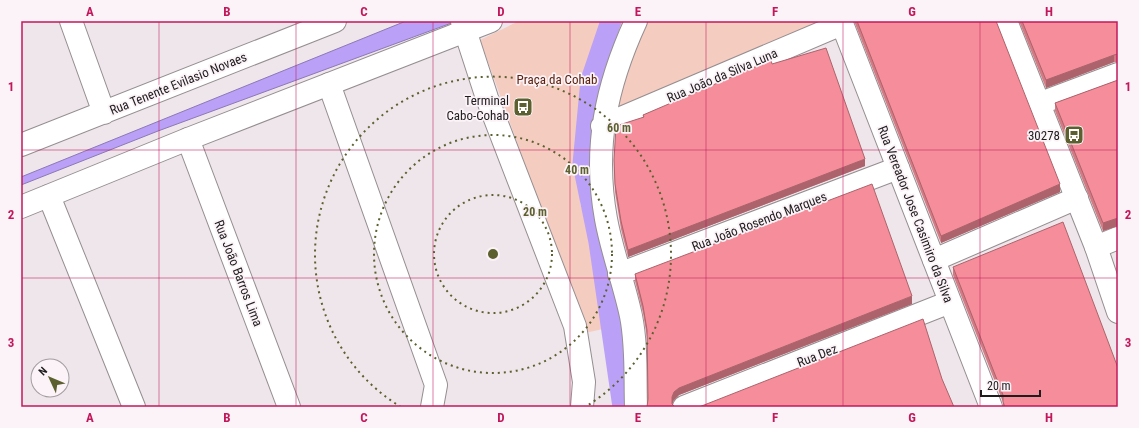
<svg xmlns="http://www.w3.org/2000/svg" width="1139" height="428" viewBox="0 0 1139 428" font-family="'Roboto Condensed',sans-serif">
<rect width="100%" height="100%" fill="#eee6ea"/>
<path fill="#f5ccc0" d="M519,21H836L596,120L580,203L617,326L580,334V316L480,40Z"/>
<path fill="#bba0f7" stroke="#8c78b6" d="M406,21H457L158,131L21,185V177Z"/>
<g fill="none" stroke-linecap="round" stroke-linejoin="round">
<path stroke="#bba0f7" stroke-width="21" d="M611,21L591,80L583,164L599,242L623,407"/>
<defs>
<path id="minor" d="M71,21L104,113
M462,21L487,98L575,326L584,382L582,407
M329,84L436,385L432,407
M1038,104L1118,74
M602,126L842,24
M188,139L289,407
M21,145L335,21
M49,196L134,407
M1096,247L1118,238
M934,260L1077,198
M619,274L898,168
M636,407C635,377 637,346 631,316C624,283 612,252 606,219C593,148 606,86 636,21
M684,407L950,302"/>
<path id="tertiary" d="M841,21L991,407
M1006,21L1096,247L1118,312
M21,207L188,139L491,21"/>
</defs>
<use href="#minor" stroke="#958e91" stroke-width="24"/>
<use href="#tertiary" stroke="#958e91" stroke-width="24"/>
<use href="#minor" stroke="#fff" stroke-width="22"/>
<use href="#tertiary" stroke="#fff" stroke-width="22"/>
</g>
<path fill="#d37a84" d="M854,21H996L1060,192L941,243Z
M1019,21H1118V62H1114L1046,88Z
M772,64L865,166L628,257L621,229L615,192L614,160L643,117V115Z
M1118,80V226L1103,231L1055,111V103Z
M1118,244V256L1117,252V245Z
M953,267L1118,407H1003V402L953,275Z
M635,274L912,304L679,395L674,400H648L647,337L643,313L635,281Z"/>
<path fill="#ac636c" d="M1114,55V62L1046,88V80Z
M865,159V166L628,257V250Z
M1060,184V192L941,243V236Z
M1118,218V226L1103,231V223Z
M912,296V304L679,395L674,400L672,405V397L674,392L679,388Z"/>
<path fill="#f58e9a" stroke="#ac636c" d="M857,21H996L1060,184L941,236Z
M1022,21H1118V54L1114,55L1046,80Z
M826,48L865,159L628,250L621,221L615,184L614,160L616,126L644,117L643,115L771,60L772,64Z
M1118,80V218L1103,223L1055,103Z
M872,184L912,296L679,388L674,392L672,397V404L675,407H647L648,399L647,330L643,306L635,274Z
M1063,222L1118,368V407H1005L1003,402V395L953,267Z
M923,319L942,379L954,407H699Z"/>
<path fill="none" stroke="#c2185b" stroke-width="1" stroke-opacity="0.55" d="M159,21V407M296,21V407M433,21V407M570,21V407M706,21V407M843,21V407M980,21V407M21,150H1118M21,278H1118"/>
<g fill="none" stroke="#5c602e" stroke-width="2" stroke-dasharray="2 4">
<circle cx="493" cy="254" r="59"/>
<circle cx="493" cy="254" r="119"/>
<path d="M401 407A178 178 0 1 1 585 407"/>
</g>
<defs>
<symbol id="bus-square" viewBox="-11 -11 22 22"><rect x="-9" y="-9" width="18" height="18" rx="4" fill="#5c602e" stroke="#fbf3f7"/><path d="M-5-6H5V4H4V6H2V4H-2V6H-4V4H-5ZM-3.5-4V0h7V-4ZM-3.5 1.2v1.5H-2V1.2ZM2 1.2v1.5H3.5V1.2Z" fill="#fff"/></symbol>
</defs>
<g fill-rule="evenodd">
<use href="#bus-square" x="512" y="96" width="22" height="22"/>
<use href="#bus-square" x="1063" y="124" width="22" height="22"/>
</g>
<g text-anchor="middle" stroke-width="3.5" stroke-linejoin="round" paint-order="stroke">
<g font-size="13" fill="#1f1c1e" stroke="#fbf3f7">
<text transform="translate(722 75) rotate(-23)" y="5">Rua João da Silva Luna</text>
<text transform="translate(178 83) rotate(-22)" y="5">Rua Tenente Evilasio Novaes</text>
<text transform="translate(916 214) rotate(69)" y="5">Rua Vereador Jose Casimiro da Silva</text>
<text transform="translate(759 221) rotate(-21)" y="5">Rua João Rosendo Marques</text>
<text transform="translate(239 273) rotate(69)" y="5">Rua João Barros Lima</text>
<text transform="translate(817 355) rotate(-21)" y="5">Rua Dez</text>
</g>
<g font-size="13" fill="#5d210d" stroke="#fbf3f7">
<text x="557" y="84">Praça da Cohab</text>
</g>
<g font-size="13" fill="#1f1c1e" stroke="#fbf3f7" text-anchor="end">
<text x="509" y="105">Terminal<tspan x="509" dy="15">Cabo-Cohab</tspan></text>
<text x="1060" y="140">30278</text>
</g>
</g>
<circle cx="493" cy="254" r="6" fill="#5c602e" stroke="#fbf3f7" stroke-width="2"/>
<g font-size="12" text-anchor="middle" font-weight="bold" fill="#5c602e" stroke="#fbf3f7" stroke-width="3.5" stroke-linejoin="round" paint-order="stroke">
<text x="619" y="132">60 m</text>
<text x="577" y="174">40 m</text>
<text x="535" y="216">20 m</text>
</g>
<rect width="1139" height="428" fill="none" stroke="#fbf3f7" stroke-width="44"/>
<g transform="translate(50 378) rotate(314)"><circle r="19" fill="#fbf3f7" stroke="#a39da0"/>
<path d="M0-3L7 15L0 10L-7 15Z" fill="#5c602e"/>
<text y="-6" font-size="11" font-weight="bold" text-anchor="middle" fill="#1f1c1e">N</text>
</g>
<path d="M981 390v6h59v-6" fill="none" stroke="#1f1c1e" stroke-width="2"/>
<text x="987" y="390" font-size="12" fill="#1f1c1e" stroke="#fbf3f7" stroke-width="3" paint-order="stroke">20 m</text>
<rect x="22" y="22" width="1095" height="384" fill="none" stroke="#c2185b" stroke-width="1.5"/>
<g font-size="13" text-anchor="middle" font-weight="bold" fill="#c2185b">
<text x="90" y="16">A</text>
<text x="227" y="16">B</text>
<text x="364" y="16">C</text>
<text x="501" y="16">D</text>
<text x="638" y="16">E</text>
<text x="775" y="16">F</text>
<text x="912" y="16">G</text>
<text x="1049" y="16">H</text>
<text x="11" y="91">1</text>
<text x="1128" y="91">1</text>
<text x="11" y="219">2</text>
<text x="1128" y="219">2</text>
<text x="11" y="347">3</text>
<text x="1128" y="347">3</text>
<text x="90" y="422">A</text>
<text x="227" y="422">B</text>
<text x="364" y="422">C</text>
<text x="501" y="422">D</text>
<text x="638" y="422">E</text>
<text x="775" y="422">F</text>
<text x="912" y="422">G</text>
<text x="1049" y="422">H</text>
</g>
</svg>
